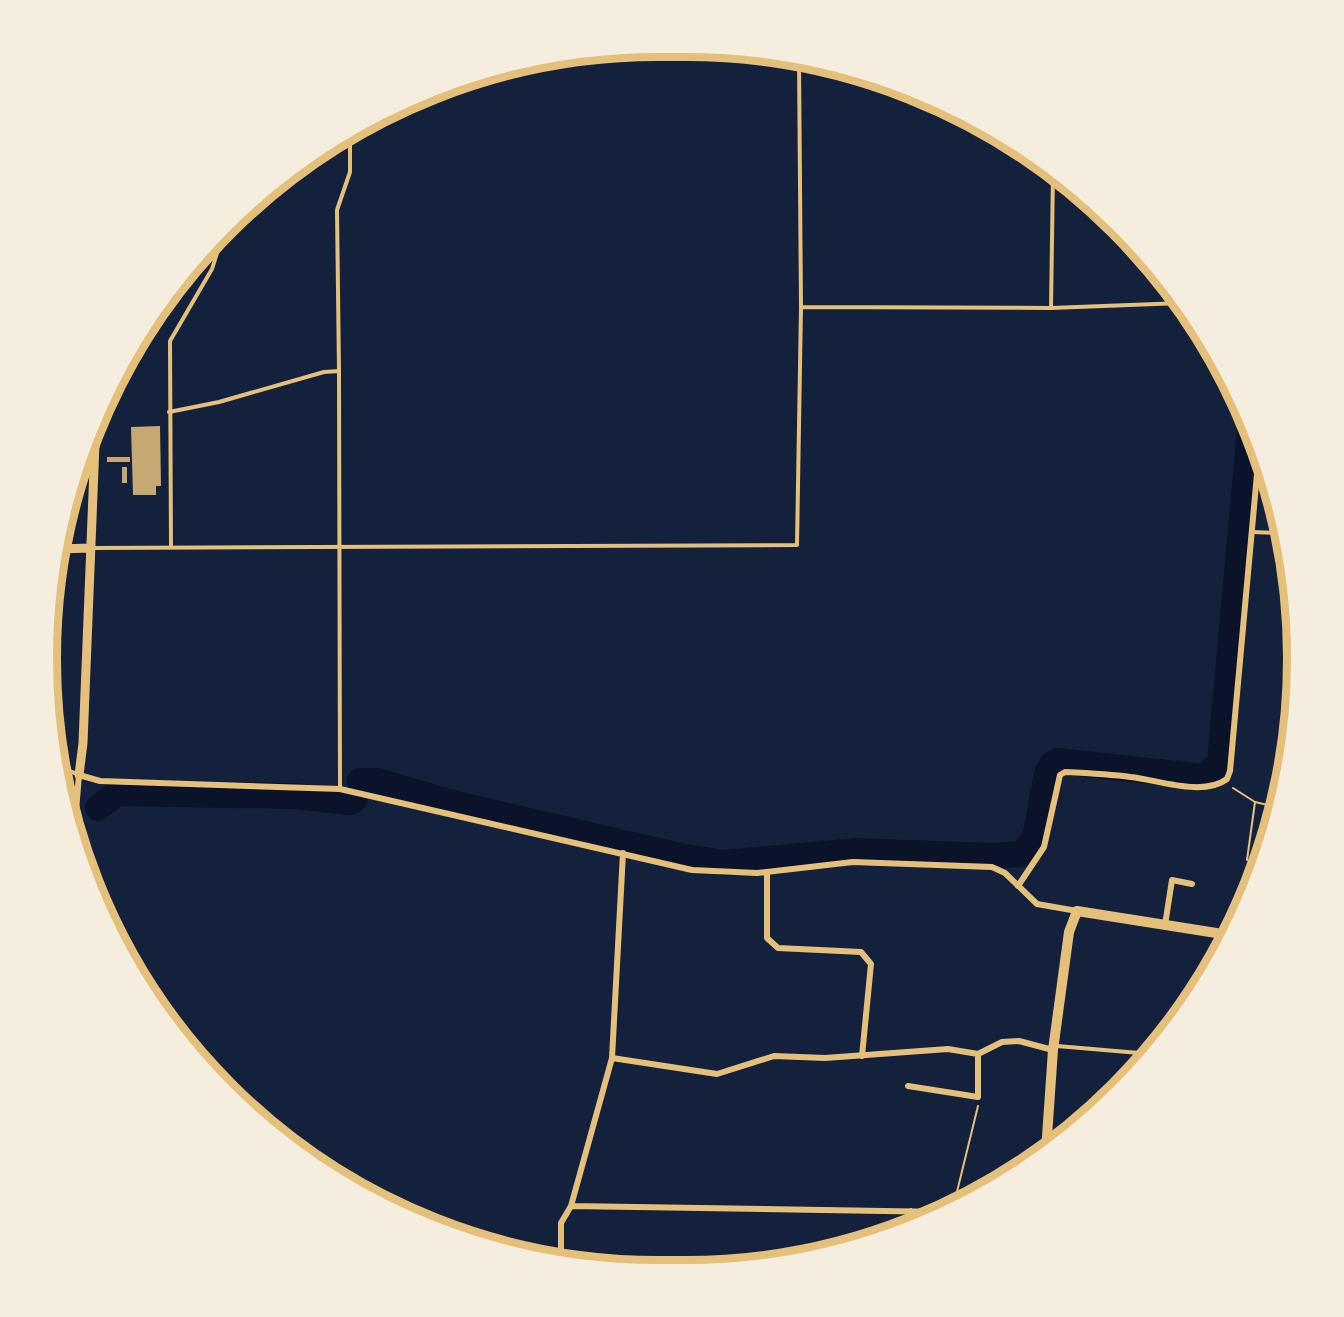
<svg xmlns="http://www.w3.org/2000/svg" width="1344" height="1317" viewBox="0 0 1344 1317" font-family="Helvetica,sans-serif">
<rect width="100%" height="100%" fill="#14213d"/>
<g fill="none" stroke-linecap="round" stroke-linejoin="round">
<path stroke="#0b132b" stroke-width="26" d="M360,781H377L460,805L680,856L724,863L856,851L991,856L1022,854L1035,838L1047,773L1052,764L1058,761L1205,777L1220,762L1250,429
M98,808L117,793L292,796L351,802L355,799"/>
</g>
<path fill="#c6a872" d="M160,426L161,486H156V495H133L131,427Z
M107,457H130V462H107Z
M122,467H127V483H122Z"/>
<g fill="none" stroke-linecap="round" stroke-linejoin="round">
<path stroke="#e5c07b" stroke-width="2" d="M1233,788L1255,802L1276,807
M1247,860L1255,802
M953,1208L978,1106"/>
<path stroke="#e5c07b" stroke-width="4" d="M801,307L1051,308L1182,303
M1051,308L1053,173
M339,371L337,210L350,172V133
M169,412L219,402L324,372L339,371L340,789
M1252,532L1282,533
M171,547L170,341L212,269L218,250V235
M92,548L797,545L801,307L799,60
M59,768L78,774
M1057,1046L1151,1054
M1131,1075C1137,1047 1168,1024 1188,1003"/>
<path stroke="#e5c07b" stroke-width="6" d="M74,835L79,775L100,781L340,789L692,870L757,873L853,862L992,867L1005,873L1037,904L1077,911
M767,872V938L778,948L861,952L871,964L862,1056
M1018,886L1044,847L1060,775L1065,772C1087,773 1109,774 1131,777C1158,780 1203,797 1227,779L1230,771L1259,452
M1165,925L1172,880L1192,884
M612,1058L717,1074L774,1056L825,1058L948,1049L978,1054L1002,1042L1019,1041L1053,1050
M908,1086L978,1097V1054
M571,1206L945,1212
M908,1226L911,1211
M561,1261V1223L571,1206L612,1058L623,853"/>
<path stroke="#e5c07b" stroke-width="9" d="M58,549L91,548
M79,775L83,743L96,419"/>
<path stroke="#e5c07b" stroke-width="10" d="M1046,1151L1053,1050L1069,932L1077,911L1229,935"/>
</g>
<path d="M0 0H1344V1317H0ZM658 57H686A601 601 0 0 1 1287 658V659A601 601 0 0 1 686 1260H658A601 601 0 0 1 57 659V658A601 601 0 0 1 658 57Z" fill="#f5edde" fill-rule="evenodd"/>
<path fill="none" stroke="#e5c07b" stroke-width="8" d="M658 57H686A601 601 0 0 1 1287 658V659A601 601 0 0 1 686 1260H658A601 601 0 0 1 57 659V658A601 601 0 0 1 658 57Z"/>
</svg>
